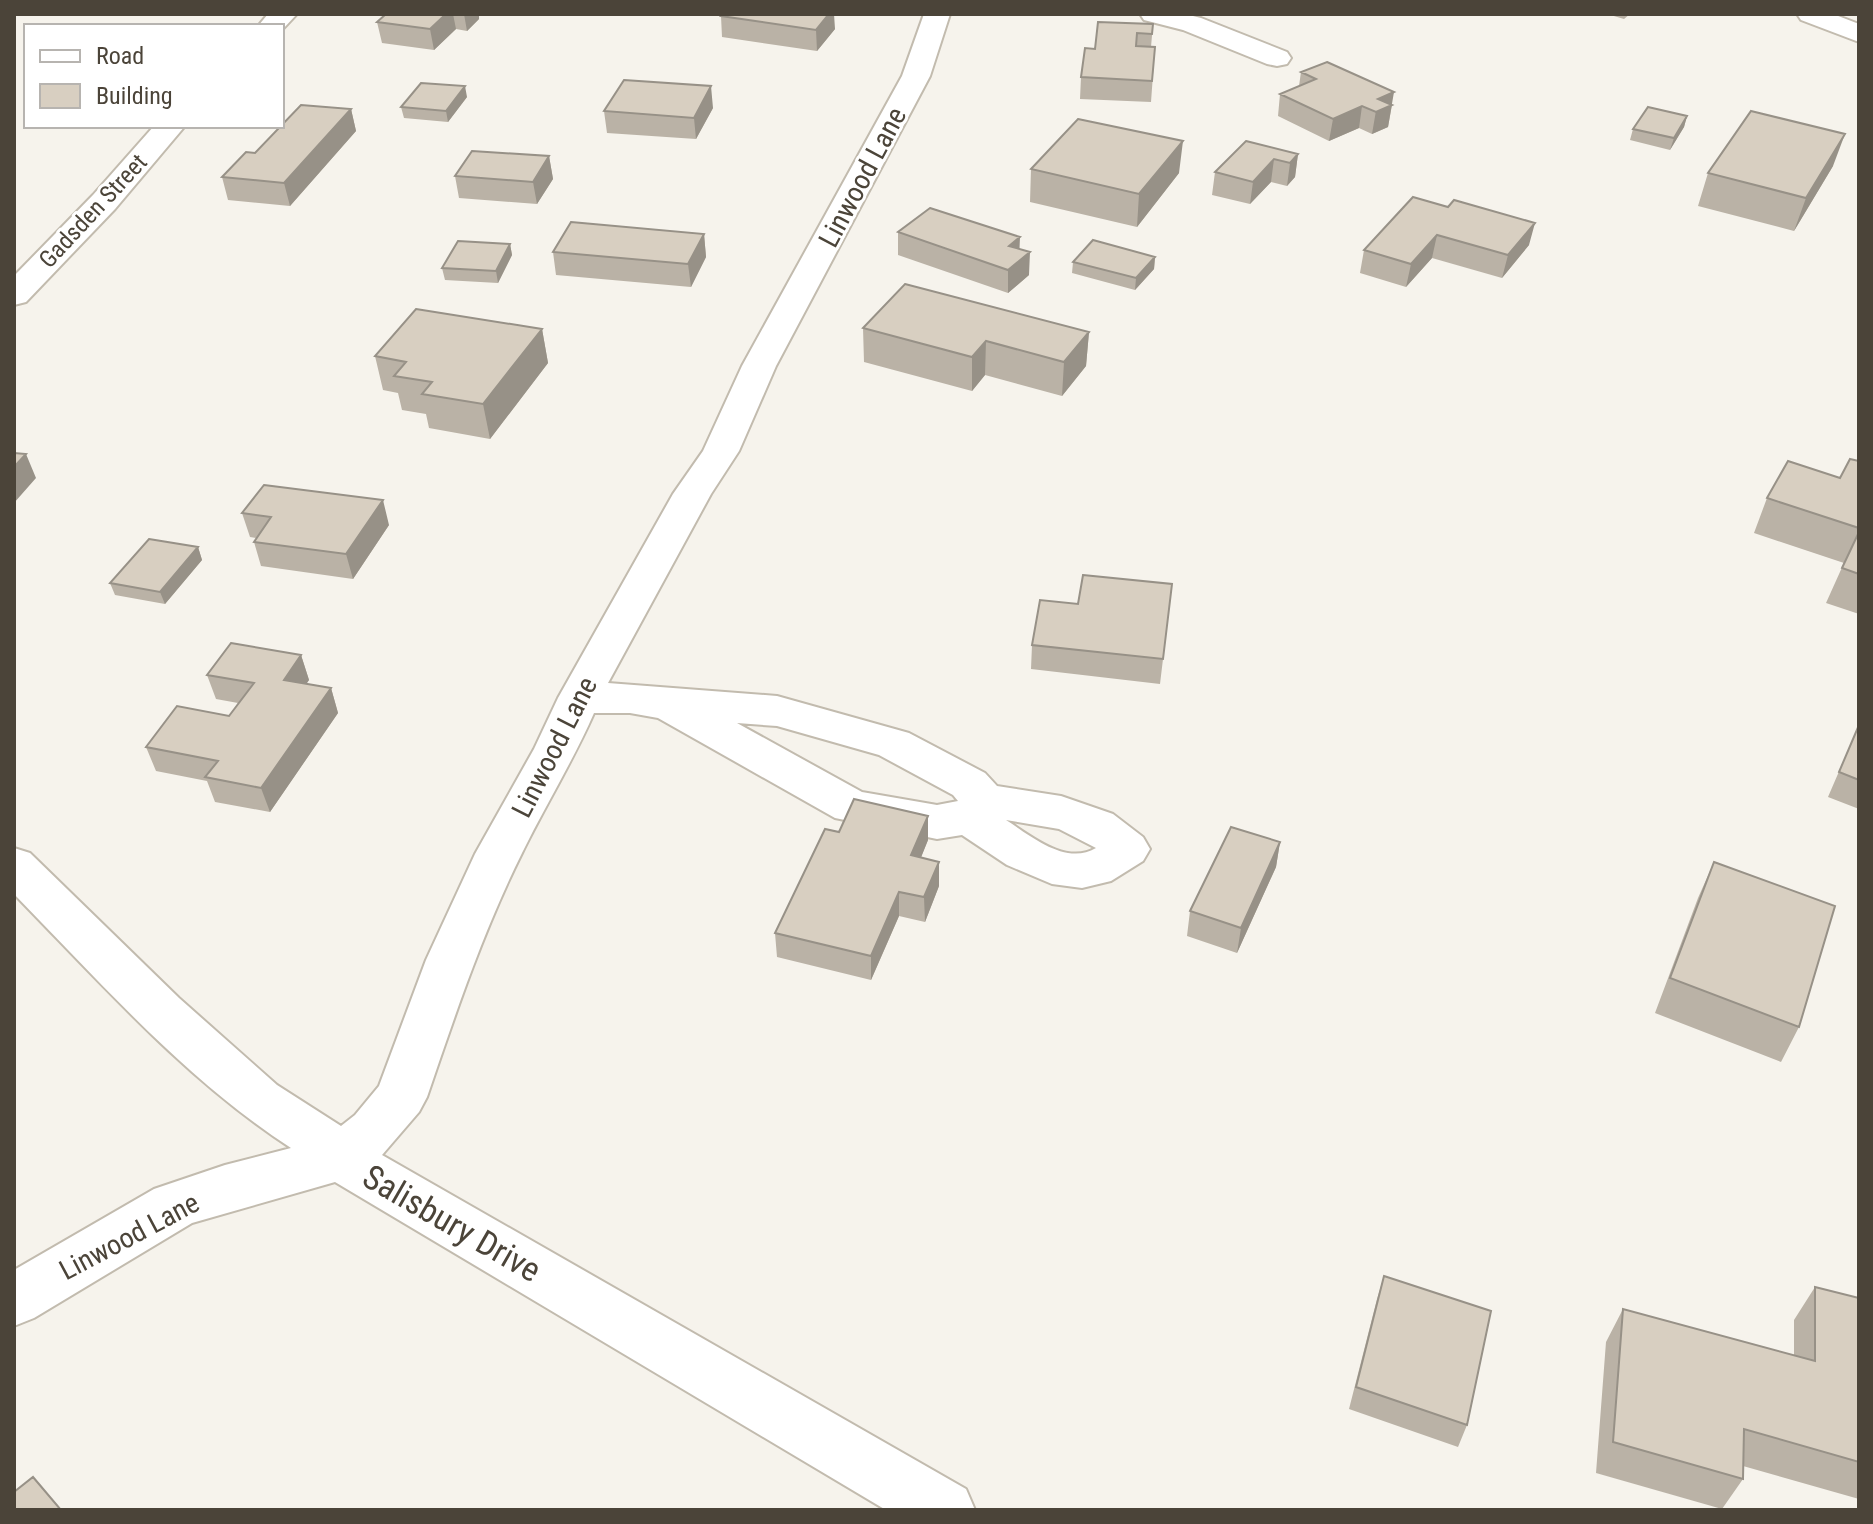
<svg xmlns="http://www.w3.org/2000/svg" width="1873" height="1524" viewBox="0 0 1873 1524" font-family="'Roboto Condensed',sans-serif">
<rect width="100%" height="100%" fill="#f6f3ec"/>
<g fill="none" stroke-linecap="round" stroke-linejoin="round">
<defs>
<path id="minor" d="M268,14H297L282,30V26H258Z
M924,14H950L930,76L776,366L739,451L711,494L608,683L777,696L909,733L985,773L997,786L1061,796L1113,814L1143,837L1150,849L1143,861L1111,881L1082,888L1052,884L1007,865L962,835L937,839L835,818L658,718L630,713H594C573,761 545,806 522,853C483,931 455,1015 427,1097L419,1112L382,1155L966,1489L975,1510H886L335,1182L192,1223L34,1318L14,1326V1270L154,1189L225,1165L291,1148C186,1080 101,983 14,894V848L30,853L179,998L277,1085L341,1126L355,1115L379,1086L426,960L475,854L534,749L558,698L673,494L703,451L742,366L902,76ZM737,723L777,726L879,755L953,795L958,801L937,805L862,792ZM1006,820L1059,829L1096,848C1066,866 1031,836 1006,820Z
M1140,14H1185L1201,18L1287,52L1291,58L1287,64L1277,66L1267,64L1183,30L1144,20Z
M1797,14H1833L1859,24V42L1801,20Z
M154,126H185L115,209L26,302L14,305V276L93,195Z"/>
</defs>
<use href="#minor" stroke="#c2bbae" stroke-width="4"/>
<use href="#minor" fill="#fff" fill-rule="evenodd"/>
</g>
<path fill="#bab2a6" d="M386,14H479V19L467,31L456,29L434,50L382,43L377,22Z
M1607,14H1630L1624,19Z
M721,16L835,29L817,51L722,37Z
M1153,24L1151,47H1155L1151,102L1080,99L1081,77L1095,49Z
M1301,72L1392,105L1388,127L1372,134L1359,128L1329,141L1278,116L1280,94L1299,86Z
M467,97L448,122L404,118L401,107Z
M713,108L696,139L607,133L604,111Z
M351,109L356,131L290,206L228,200L222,177Z
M1687,116L1684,127L1670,150L1630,140L1633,129Z
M1298,154L1295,177L1287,186L1271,182L1250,204L1212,195L1215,172Z
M549,156L553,179L537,204L459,198L455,176Z
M1833,166L1794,231L1698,206L1708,173Z
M1031,169L1179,173L1137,227L1030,202Z
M1413,197L1529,245L1502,278L1432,258L1406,287L1360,273L1364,250Z
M898,232L1029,275L1008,293L898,255Z
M704,234L706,257L691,287L556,275L553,252Z
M510,244L512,255L498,283L445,280L442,268Z
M1155,257L1154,269L1135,290L1072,273L1073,262Z
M863,328L1089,332L1086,366L1062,396L985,375L972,391L864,362Z
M542,329L548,363L490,439L429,428L426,414L402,410L398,393L383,390L375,356Z
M1859,461V614L1826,603L1844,563L1754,533L1767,498L1840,478Z
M242,513L389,525L353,579L261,566L254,542L256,538L250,537Z
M198,547L202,560L165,604L115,595L110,583Z
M1172,584L1160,684L1031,669L1032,645L1078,604Z
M301,655L309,680L306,684L331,688L338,713L270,812L215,802L207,781L156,771L146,747L229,716L238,703L216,699L207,675Z
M1859,725V809L1828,797Z
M928,816V840L921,857L939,886L925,922L899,916L871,980L777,957L775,933L839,832Z
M1280,842L1276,867L1237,953L1187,936L1190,911Z
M1714,862L1799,1027L1781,1062L1655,1013L1698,898Z
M1384,1276L1467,1425L1458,1447L1349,1409L1377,1299Z
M1815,1287L1859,1298V1499L1743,1466V1479L1722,1509L1596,1473L1606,1342L1623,1309L1794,1356V1320Z"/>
<path fill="#979187" d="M446,14H453L456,29L434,50L430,29Z
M464,14H479V19L467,31Z
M829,14H834L835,29L817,51L816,30Z
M465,86L467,97L448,122L446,111Z
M711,86L713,108L696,139L694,118Z
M1394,92L1388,127L1372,134L1378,99Z
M1362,106L1359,128L1329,141L1333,119Z
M351,109L356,131L290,206L284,183Z
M1687,116L1684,127L1670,150L1674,138Z
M1845,134L1833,166L1794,231L1806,198Z
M1183,141L1179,173L1137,227L1139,194Z
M1298,154L1295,177L1287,186L1290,163Z
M549,156L553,179L537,204L533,182Z
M1274,159L1271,182L1250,204L1253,182Z
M1535,223L1529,245L1502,278L1508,255Z
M704,234L706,257L691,287L688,264Z
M1437,235L1432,258L1406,287L1411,264Z
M1020,237L1019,260L1009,246Z
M510,244L512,255L498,283L496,271Z
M1030,252L1029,275L1008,293V270Z
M1155,257L1154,269L1135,290L1136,278Z
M542,329L548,363L490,439L483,404Z
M1089,332L1086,366L1062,396L1064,362Z
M986,341L985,375L972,391V357Z
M26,454L36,478L14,503V467Z
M383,500L389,525L353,579L346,554Z
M198,547L202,560L165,604L160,592Z
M301,655L309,680L292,705L284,680Z
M331,688L338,713L270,812L261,788Z
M928,816V840L912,880L911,855Z
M1280,842L1276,867L1237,953L1241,928Z
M939,862V886L925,922L924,897Z
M899,892V916L871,980V956Z"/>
<path fill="#d8cfc1" stroke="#979187" stroke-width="2" d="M386,14H446L430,29L377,22Z
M723,14H829L816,30L721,16Z
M1098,22L1153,24L1152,34L1137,33L1136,46L1155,47L1152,81L1081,77L1085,48L1095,49Z
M1327,62L1394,92L1378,99L1392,105L1376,112L1362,106L1333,119L1280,94L1316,79L1301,72Z
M624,80L711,86L694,118L604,111Z
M421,83L465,86L446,111L401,107Z
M301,105L351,109L284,183L222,177L246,152L255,153Z
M1648,107L1687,116L1674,138L1633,129Z
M1751,111L1845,134L1806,198L1708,173Z
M1078,119L1183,141L1139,194L1031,169Z
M1246,141L1298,154L1290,163L1274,159L1253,182L1215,172Z
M472,151L549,156L533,182L455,176Z
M1413,197L1448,207L1454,200L1535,223L1508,255L1437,235L1411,264L1364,250Z
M930,208L1020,237L1009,246L1030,252L1008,270L898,232Z
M571,222L704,234L688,264L553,252Z
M1093,240L1155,257L1136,278L1073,262Z
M458,241L510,244L496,271L442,268Z
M905,284L1089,332L1064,362L986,341L972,357L863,328Z
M416,309L542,329L483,404L422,394L432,382L394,376L406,362L375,356Z
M14,453L26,454L14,467Z
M1850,459L1859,461V528L1767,498L1788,461L1840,478Z
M264,485L383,500L346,554L254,542L271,517L242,513Z
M1859,532V574L1842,568Z
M149,539L198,547L160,592L110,583Z
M1083,575L1172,584L1163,659L1032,645L1040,600L1078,604Z
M231,643L301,655L284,680L331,688L261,788L205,777L218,761L146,747L177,706L229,716L254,683L207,675Z
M1859,725V780L1839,772Z
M854,799L928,816L911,855L939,862L924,897L899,892L871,956L775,933L825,829L839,832Z
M1231,827L1280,842L1241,928L1190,911Z
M1714,862L1835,906L1799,1027L1670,978Z
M1384,1276L1491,1311L1467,1425L1356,1387Z
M1815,1287L1859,1298V1462L1744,1429L1743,1479L1613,1442L1623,1309L1815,1361Z
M33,1477L61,1510H14V1492Z"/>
<g text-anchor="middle" stroke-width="6" stroke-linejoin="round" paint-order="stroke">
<g font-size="24" fill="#4b4439" stroke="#fff">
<text transform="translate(93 211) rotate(-47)" y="8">Gadsden Street</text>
</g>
<g font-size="28" fill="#4b4439" stroke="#fff">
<text transform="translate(862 177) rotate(-62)" y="10">Linwood Lane</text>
<text transform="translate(554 747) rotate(-63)" y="10">Linwood Lane</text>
<text transform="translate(129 1236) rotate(-28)" y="10">Linwood Lane</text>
</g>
<g font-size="34" fill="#4b4439" stroke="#fff">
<text transform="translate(452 1223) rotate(30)" y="12">Salisbury Drive</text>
</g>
</g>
<rect width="1873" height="1524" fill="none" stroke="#4b4439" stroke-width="32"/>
<rect x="24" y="24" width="260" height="104" fill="#ffffff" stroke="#b7b4b0" stroke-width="2"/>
<rect x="40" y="50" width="40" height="12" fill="#ffffff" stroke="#b7b4b0" stroke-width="2"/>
<text x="96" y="64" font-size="24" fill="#4b4439">Road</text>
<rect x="40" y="84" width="40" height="24" fill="#d8cfc1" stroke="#b7b4b0" stroke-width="2"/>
<text x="96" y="104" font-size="24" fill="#4b4439">Building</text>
</svg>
